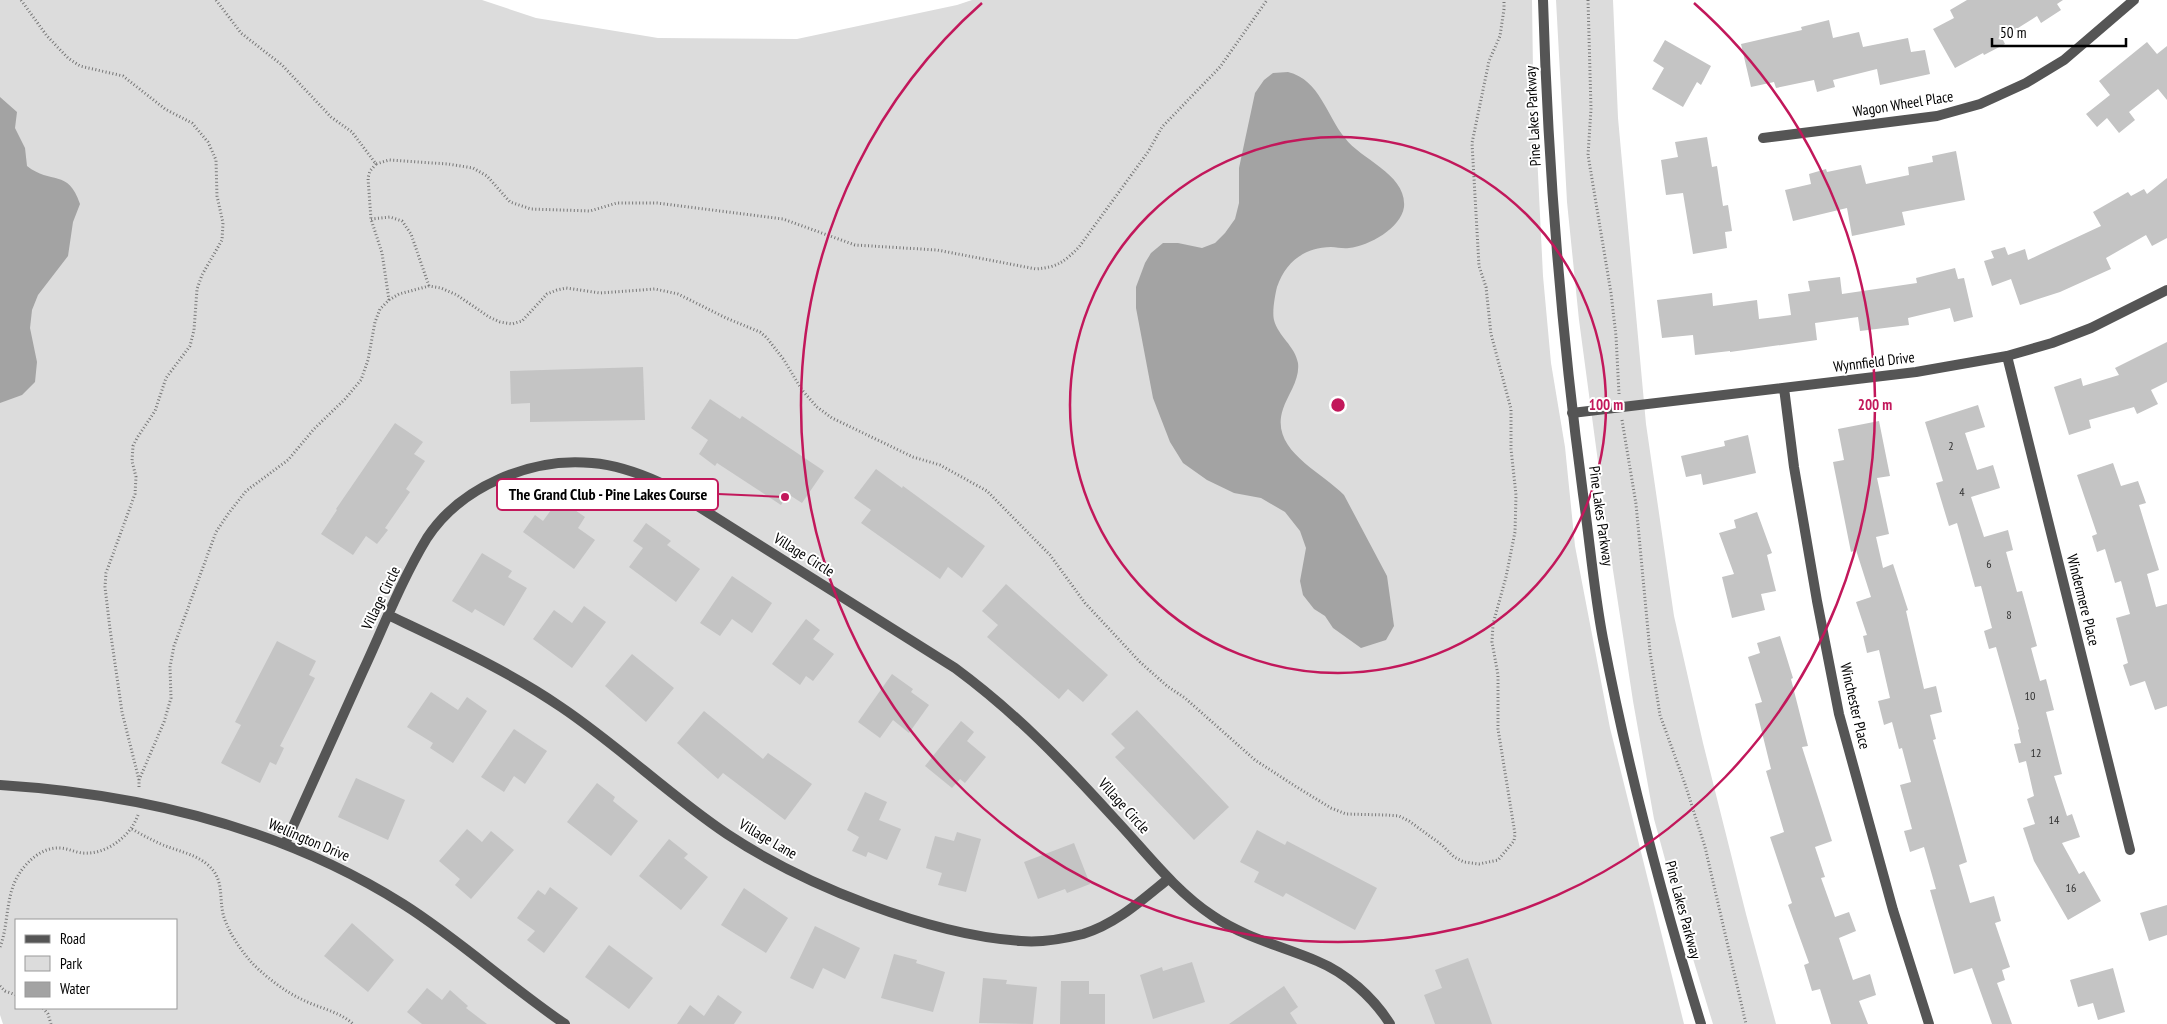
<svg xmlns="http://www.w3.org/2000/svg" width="2167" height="1024" viewBox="0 0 2167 1024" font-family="'PT Sans Narrow',sans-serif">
<rect width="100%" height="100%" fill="#fff"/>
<path fill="#dcdcdc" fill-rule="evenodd" d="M0,0H482L536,18L658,38L797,39L957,5L972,0H1532L1533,72L1543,276L1551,363L1565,447L1575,546L1610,728L1684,1024H3L0,1015ZM16,920H176V1008H16Z
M1556,0H1613L1618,118L1646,424L1674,616L1703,743L1746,914L1776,1024H1713L1686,936L1654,819L1633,701L1609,544L1579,320L1567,202Z"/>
<path fill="#a3a3a3" d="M1288,72C1320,80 1326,115 1345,138C1361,160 1407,174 1404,207C1401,228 1369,246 1349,248C1343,249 1337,247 1331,247C1303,248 1286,262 1277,287C1275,295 1272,312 1274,320C1278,336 1295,346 1298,363C1300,380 1288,394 1283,409C1269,450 1321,471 1344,495L1387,576L1394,626L1386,640L1361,648L1333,628L1325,616L1314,609L1303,595L1300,581L1306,548L1300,531L1285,512L1261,498L1234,493L1207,480L1183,463L1170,442L1153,398L1136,308V287L1145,263L1151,253L1163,243H1178L1202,248L1215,243L1225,233L1235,219L1239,203V168L1255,93L1264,80L1273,73Z
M0,97L17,112L15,128L25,148L27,166C51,185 68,168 80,204L73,222L68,256L38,295L32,310L30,328L37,362L35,382L22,395L0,403Z"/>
<path fill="#c4c4c4" d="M1967,0H2063L2057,4L2061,10L2041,23L2037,16L2002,38L2005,44L1984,55L1983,53L1955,68L1933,29L1954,18L1950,10Z
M1829,20L1833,38L1859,32L1863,47L1908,38L1911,52L1925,50L1930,74L1880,85L1877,69L1833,80L1835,87L1817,92L1814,80L1776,88L1774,82L1751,87L1741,44L1802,30L1801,27Z
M1665,40L1711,66L1701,85L1697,82L1683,107L1652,89L1664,68L1653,61Z
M2147,42L2157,54L2167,46V100L2158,89L2129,112L2135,120L2119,133L2107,118L2097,127L2086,114L2110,95L2099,81Z
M1707,137L1712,167L1717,166L1723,206L1728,205L1732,231L1725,232L1727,248L1693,254L1683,193L1666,195L1661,160L1678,157L1675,142Z
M1956,151L1965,200L1902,212L1905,225L1852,236L1847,208L1793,221L1785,190L1811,184L1809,174L1826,169L1827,172L1861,165L1866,184L1909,175L1908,167L1933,162L1932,156Z
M2167,178V238L2152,246L2146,235L2106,258L2111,269L2060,292L2020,305L2011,279L1992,286L1984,261L1994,258L1991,251L2005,247L2008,255L2025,249L2028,260L2101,226L2093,212L2128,192L2131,196L2144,189L2147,194Z
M1955,268L1958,279L1964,278L1973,317L1954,322L1950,308L1908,318L1909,325L1860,331L1858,317L1815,323L1817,340L1730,352V351L1695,355L1693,335L1662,338L1657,300L1712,293L1713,306L1757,300L1759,319L1791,315L1788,294L1810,291L1808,281L1840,277L1842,294L1917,283L1916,278Z
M2167,342V382L2151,390L2158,404L2137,414L2134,407L2089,420L2091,428L2069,435L2054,387L2081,378L2083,386L2119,375L2115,368Z
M643,367L645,420L530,422V403L511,404L510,371Z
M710,399L740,419L742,416L824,471L802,503L788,494L781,505L717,463L715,466L699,454L708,440L691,428Z
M1978,405L1985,427L1965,433L1977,470L1993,465L2000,488L1971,497L1984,537L2008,530L2013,550L2006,552L2017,592L2022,591L2037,646L2031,648L2040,681L2046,679L2054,710L2046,712L2062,774L2054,776L2067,816L2072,814L2080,837L2062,843L2079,874L2084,871L2101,901L2068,920L2034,861L2023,828L2035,824L2027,799L2034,796L2026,761L2019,763L2014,744L2021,743L2018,730L2019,729L1996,647L1989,649L1984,631L1992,628L1981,586L1975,587L1957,523L1949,526L1936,483L1943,481L1925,422Z
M1879,421L1890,476L1877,478L1889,534L1876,537L1883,568L1893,564L1908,610L1906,611L1924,689L1936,686L1942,712L1930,715L1936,739L1933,740L1967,862L1959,865L1970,903L1994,896L2001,921L1995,923L2010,967L2002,970L2005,980L1997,983L2012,1024H1992L1972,968L1954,974L1930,890L1936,889L1924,847L1910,852L1904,831L1912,829L1900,785L1911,782L1902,748L1899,749L1892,722L1884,725L1878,701L1890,698L1879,650L1867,653L1863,636L1867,635L1856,602L1871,597L1856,550L1851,552L1833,462L1844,460L1838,429Z
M395,423L423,442L414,454L425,461L406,489L410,492L385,528L388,530L377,544L366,536L353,555L321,534L337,510L336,509Z
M1748,435L1756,473L1703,485L1701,474L1686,477L1681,456L1725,446L1724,441Z
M2113,463L2121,486L2138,481L2146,503L2139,505L2159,570L2147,574L2156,607L2167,604V706L2155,710L2145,681L2130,686L2123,665L2128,663L2116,618L2130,614L2121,581L2115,583L2105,549L2097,552L2092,536L2097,534L2077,475Z
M876,469L902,488L903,486L985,546L962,578L948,567L940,579L861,523L871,510L854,498Z
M559,499L585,517L578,528L595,540L574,569L523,532L535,515L543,521Z
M1757,512L1772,553L1767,555L1776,591L1761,594L1765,610L1732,618L1722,577L1734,574L1719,533L1736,528L1734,520Z
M646,523L671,541L667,545L700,569L676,602L629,567L643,548L633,541Z
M482,553L512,571L508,577L527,588L504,626L475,609L472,613L452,601Z
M732,576L772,603L752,633L732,619L720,636L700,623Z
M1006,584L1108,675L1083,702L1068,689L1059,699L987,637L998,625L982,611Z
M584,606L606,622L572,668L533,639L554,610L572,623Z
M806,619L820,630L813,639L834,654L813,681L806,676L800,685L772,664Z
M1780,636L1793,678L1791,679L1808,746L1802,747L1832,841L1815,847L1825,877L1821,878L1835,917L1849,912L1856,931L1839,938L1853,980L1870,974L1876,995L1859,1001L1868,1024H1831L1820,989L1812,991L1804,965L1809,963L1788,905L1792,903L1770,837L1784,832L1766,771L1771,769L1755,704L1762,702L1748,657L1760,653L1757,643Z
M277,641L316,661L309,675L315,678L280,746L284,748L276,765L270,762L260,783L221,763L241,725L235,722Z
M632,654L674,688L646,722L605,686Z
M892,674L913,689L911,692L929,705L909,733L893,720L880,738L858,722Z
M431,692L458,710L467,697L487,711L453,763L430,748L433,743L407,727Z
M1137,710L1229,807L1194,840L1115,757L1125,748L1111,734Z
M704,711L763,759L768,753L812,784L785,820L723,773L718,779L677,743Z
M961,721L974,732L967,741L986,757L965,783L960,779L952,788L925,766Z
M514,729L547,751L525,784L514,776L504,792L481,777Z
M356,778L405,800L388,840L338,817Z
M597,783L615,797L613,801L638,821L611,856L567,822Z
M865,792L887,802L879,820L901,829L887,860L868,852L866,857L852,851L859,837L847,830Z
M467,829L482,842L491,831L514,850L471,899L455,885L460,879L439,861Z
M1257,830L1285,845L1287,841L1377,888L1355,930L1286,893L1283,897L1254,882L1259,872L1240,862Z
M957,832L981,839L966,892L938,885L942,873L926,868L935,836L954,841Z
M669,839L688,854L684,858L708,877L681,910L639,876Z
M1074,843L1090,884L1067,893L1065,889L1038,899L1024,862Z
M550,887L578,908L544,953L527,940L535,931L517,918L538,890L545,895Z
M744,888L788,918L766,953L721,925Z
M2167,905V935L2149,941L2140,913Z
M352,923L394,960L368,992L324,956Z
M815,926L860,948L845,979L823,968L813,989L790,978Z
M609,945L653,978L629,1009L585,977Z
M894,954L917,960L916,963L945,972L933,1012L881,998Z
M1468,958L1492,1024H1435L1424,995L1442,988L1435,970Z
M1192,962L1205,1002L1153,1019L1140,975L1162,967L1163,971Z
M2113,968L2125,1012L2098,1020L2093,1003L2078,1007L2070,980Z
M983,978L1007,980L1006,984L1037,987L1033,1024L979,1023Z
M1061,981H1089V994H1105V1024H1060Z
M1284,986L1298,1007L1290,1013L1297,1024H1229Z
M427,988L442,1000L450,990L468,1006L466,1008L487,1024H422L407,1012Z
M718,995L742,1012L734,1024H677L690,1005L704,1016Z"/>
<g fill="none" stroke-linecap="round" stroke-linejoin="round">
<path stroke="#777" stroke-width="3" stroke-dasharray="1 2.5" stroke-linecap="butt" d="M21,0L47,36L68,58L80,66L123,76L165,109L192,123L208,142L216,160L217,196L223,223L222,240L202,275L197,289L194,330L190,346L166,378L155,411L137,438L133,446L132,461L136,477L135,494L106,573L105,587L110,629L122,712L139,780V789
M216,0L241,33L282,65L331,117L352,132L376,164L389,160L448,164L473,168L487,176L510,202L531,209L590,211L617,203H657L783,219L855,245L937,250L1036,269C1058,267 1064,262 1079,247L1148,152L1162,127L1220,67L1267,0
M1588,0L1591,109L1588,155L1611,293L1616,336L1619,394
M376,164L370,171L368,178L371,219L382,253L389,300
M371,219L390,217L402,221L411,234L429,286
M1622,420L1636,504L1650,652L1660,715L1685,784L1705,847L1746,1024
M139,780L164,722L171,698L170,667L174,646L216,532L228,514L246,491L288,460L314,429L345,399L361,380L368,360L375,322L380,309L389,300L399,294L429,286L441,288L457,295L489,317L500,322L512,324L522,321L547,294L557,290L566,288L600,293L655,289L678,294L726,318L760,332L767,338L784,360L802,390L817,407L832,418L913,457L940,465L987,491L1050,555L1085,603L1140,662L1167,686L1185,698L1255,760L1295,786L1331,808L1346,814L1385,815L1399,816L1409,821L1442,845L1454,857L1464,862L1479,864L1498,860L1514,841L1515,834L1498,729V675L1492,642L1493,624L1506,577L1515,532L1516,495L1511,449V409L1491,334L1486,287L1479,266L1472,143L1489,61L1500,36L1504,9V0
M132,829C142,835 152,840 163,845C178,851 195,854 208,865C224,879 219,895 223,914C228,932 240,949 252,963C266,977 284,991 301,999C318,1008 339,1011 353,1024
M0,947C9,924 5,896 19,874C27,861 43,847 59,848C67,848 74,852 82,853C106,855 130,837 138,815
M0,986L5,991L16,995
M43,1008L48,1014L51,1024"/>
<path stroke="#555" stroke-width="10" d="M1763,138L1937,116L1980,104L2026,83L2064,60L2134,0
M2007,356L2130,850
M1784,388L1794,467L1817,601L1839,714L1893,910L1929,1024
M1572,413L1916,372L2007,356L2052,343L2091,328L2167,290
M388,615C447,643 507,670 561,707C619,746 669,795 727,834C804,885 929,935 1021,941C1042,943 1063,939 1083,934C1116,924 1142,900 1168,879
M0,785C142,794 282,828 403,904C460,940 509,986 565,1024
M285,844C311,787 337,729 363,671C383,628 402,579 427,538C461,486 532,457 592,463C617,465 639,473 661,483L955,668C1016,713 1064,763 1114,818C1146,852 1174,890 1213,916C1245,938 1282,946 1317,961C1346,973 1373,997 1390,1024"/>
<path stroke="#555" stroke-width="10" d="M1543,0C1548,166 1561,330 1583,494C1590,543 1594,592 1603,639C1628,769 1662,898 1701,1024"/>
</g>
<g fill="none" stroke="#c2185b" stroke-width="2.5">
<circle cx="1338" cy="405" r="268"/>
<path d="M1694 3A537 537 0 1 1 982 3"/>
</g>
<g text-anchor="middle" stroke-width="4" stroke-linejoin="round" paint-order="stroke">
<g font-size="12" fill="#313131">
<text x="1951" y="450">2</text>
<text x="1962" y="496">4</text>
<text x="1989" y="568">6</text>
<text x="2009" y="619">8</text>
<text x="2030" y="700">10</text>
<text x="2036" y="757">12</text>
<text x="2054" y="824">14</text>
<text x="2071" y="892">16</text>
</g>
<g font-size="15" fill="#000" stroke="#fff">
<text transform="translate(1903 104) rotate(-9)" y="5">Wagon Wheel Place</text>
<text transform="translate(1533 116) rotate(-93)" y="5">Pine Lakes Parkway</text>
<text transform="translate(1874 362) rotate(-7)" y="5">Wynnfield Drive</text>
<text transform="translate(1601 516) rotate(82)" y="5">Pine Lakes Parkway</text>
<text transform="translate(804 555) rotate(32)" y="5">Village Circle</text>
<text transform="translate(381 598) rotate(-64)" y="5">Village Circle</text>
<text transform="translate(2083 600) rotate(76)" y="5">Windermere Place</text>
<text transform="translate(1855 706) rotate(77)" y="5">Winchester Place</text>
<text transform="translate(1124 806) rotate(48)" y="5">Village Circle</text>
<text transform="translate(768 839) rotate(30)" y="5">Village Lane</text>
<text transform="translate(309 840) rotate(23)" y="5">Wellington Drive</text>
<text transform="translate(1683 910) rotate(75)" y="5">Pine Lakes Parkway</text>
</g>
</g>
<circle cx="1338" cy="405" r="8" fill="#c2185b" stroke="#fff" stroke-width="2.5"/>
<g font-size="15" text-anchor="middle" font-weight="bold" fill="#c2185b" stroke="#fff" stroke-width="4" stroke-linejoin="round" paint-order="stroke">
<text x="1606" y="410">100 m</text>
<text x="1875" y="410">200 m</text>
</g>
<path fill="none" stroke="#c2185b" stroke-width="2" d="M785 497L718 494"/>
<circle fill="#c2185b" stroke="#fff" stroke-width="2" cx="785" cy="497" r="5"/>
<rect fill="#fff" stroke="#c2185b" stroke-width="2" x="497" y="479" width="221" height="31" rx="5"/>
<g font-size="16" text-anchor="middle" font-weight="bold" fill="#000">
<text x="608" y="500">The Grand Club - Pine Lakes Course</text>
</g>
<rect x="15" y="919" width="162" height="90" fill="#ffffff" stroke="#999999"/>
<rect x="25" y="935" width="25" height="8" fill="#555555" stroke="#999999"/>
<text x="60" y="944" font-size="15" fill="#000000">Road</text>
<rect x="25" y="956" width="25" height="15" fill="#dcdcdc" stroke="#999999"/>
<text x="60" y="969" font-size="15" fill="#000000">Park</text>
<rect x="25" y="982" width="25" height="15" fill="#a3a3a3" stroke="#999999"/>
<text x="60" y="994" font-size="15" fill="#000000">Water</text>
<path d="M1992 38v8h134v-8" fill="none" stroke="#000000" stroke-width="2.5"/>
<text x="2000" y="38" font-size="15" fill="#000000" stroke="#ffffff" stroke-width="4" paint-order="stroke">50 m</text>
</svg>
